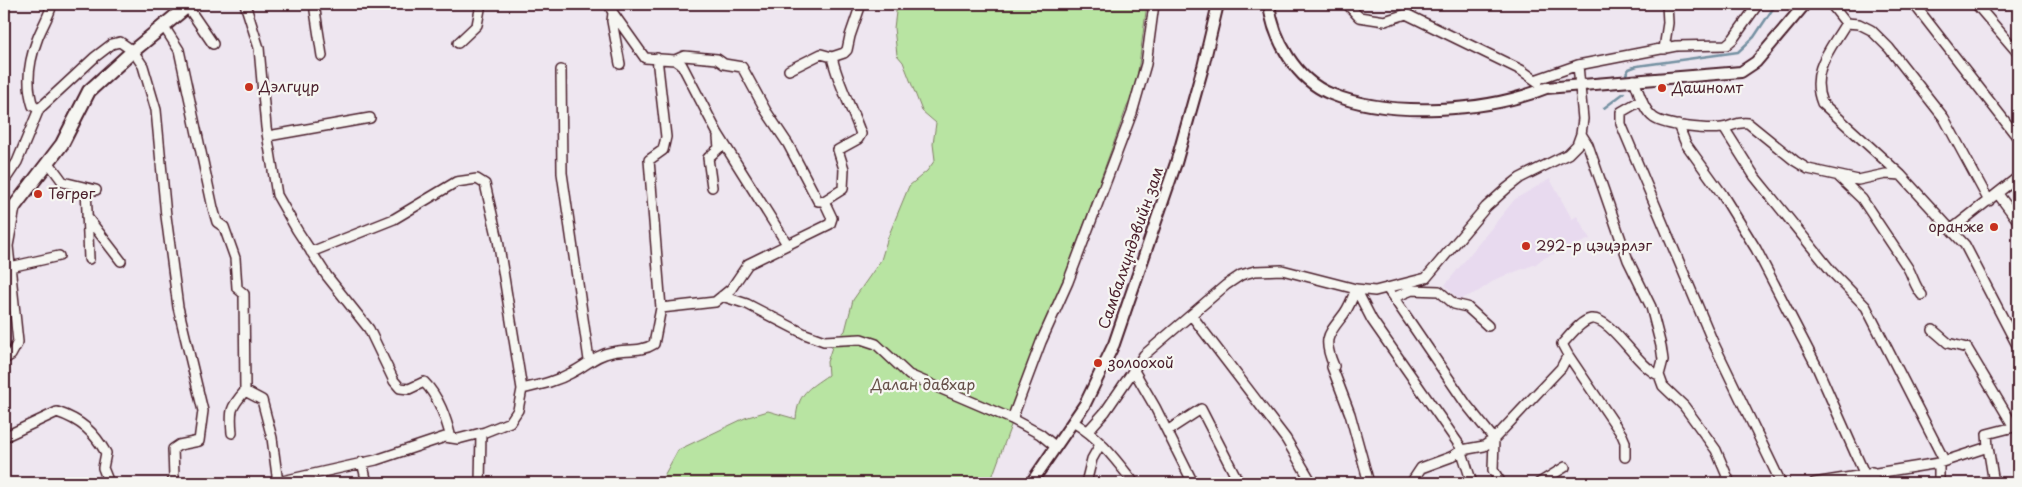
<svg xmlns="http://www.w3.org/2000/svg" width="2022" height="487" viewBox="0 0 2022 487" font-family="'Playpen Sans',sans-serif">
<rect width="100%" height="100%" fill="#eee6f0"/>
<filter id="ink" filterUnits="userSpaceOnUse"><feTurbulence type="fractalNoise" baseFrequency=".02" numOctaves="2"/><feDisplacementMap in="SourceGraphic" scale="10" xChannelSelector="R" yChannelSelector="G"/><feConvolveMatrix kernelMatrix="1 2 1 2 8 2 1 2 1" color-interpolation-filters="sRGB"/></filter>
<g filter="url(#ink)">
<path fill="#e8daef" d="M1550,179L1572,219L1577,216L1590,239L1542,259L1536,264L1496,279L1479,291L1459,300L1445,285L1515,199Z"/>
<path fill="#b8e4a2" stroke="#818266" d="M897,4H1147L1137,79L990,483H660L678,450L745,418L768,411L796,419C798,393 808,389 828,375L827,362L834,341L845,331L853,300L881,260L888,237L909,186L927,171L935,160L933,144L936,123L922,111L903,62L897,55L894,28Z"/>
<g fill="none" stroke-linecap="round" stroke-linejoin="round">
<path stroke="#7591a2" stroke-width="2.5" d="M1626,74L1629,69L1637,66L1738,52L1754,37L1776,4
M1604,108L1624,93"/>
<defs>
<path id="minor" d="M245,4L259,48L266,127L277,195L297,230L327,276L369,329L394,381L400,388L409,389L424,382C439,397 446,418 451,438
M314,4L322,56
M609,4L613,13L645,58L675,60L684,56L717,59L724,64L742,67L766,111L788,144L818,201H824
M1347,4L1359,17L1385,21L1406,14L1521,70L1538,82
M1831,4L1846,23C1831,49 1809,71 1822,103L1901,175
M1914,4L2018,138
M1976,4L2018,53
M187,6L213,44
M613,13L612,21L620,64
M1846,23L1859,24L1871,30L1889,48L1944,118L1989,201
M163,25L179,50L213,208L217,222L224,227L235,258L237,288L244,294L245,391L262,400L272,438L278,483
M458,43L477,25L481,4
M1664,49L1668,23L1667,4
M675,60L682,65L718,134L787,244
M561,70L562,173L589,360
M789,70L821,54L832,57L844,53L847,50L850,36L861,4
M1535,80L1578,65L1676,46L1726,45L1733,39L1758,4
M1634,80C1639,92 1643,110 1654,118C1666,126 1707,130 1722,128C1732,127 1737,121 1748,123L1795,161L1808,169L1858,180L1886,174L1901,175L1965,245L2018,347
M1642,100L1621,112V124L1712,340L1781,483
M39,109L33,106C26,85 29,61 37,40C41,28 49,17 52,4
M1678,125L1686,144L1722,194L1756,249L1816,365L1864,473
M1724,128L1755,177L1832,272L1866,307L1944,460
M1581,134L1588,145L1628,260L1651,307L1661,346L1663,360L1659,375L1663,386L1684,406L1716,450L1730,483
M268,136L370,118
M49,163L63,182L96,190
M1839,177L1862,199L1908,268C1914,279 1914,285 1922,295
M4,178L7,177L17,162L39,109L95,57L112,44L120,42L133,51L143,66L156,110L166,216L178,307L203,411L199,441L179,445L173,449L174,477L172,483
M712,187L708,158L719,148L718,137
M86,188L89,259
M1998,194L2018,221
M87,217L121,261
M1952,229L2018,177
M311,252L394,219L456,182L477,179L485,184L498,240L522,389
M10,267L59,256
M1387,288L1466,404L1494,439L1561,368L1568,355L1562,344C1569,337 1580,321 1591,319C1611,316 1638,368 1659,375
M1356,289L1372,320L1460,446L1472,483
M1356,289C1353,297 1349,307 1344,314C1328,335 1322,338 1334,366L1332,367L1350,414L1369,483
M722,296L747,304L805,334L824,341L861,339L876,344L909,375L1012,419
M1395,297L1412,290L1439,291L1454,304L1467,307L1488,326
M661,308L715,302L731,289L748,264L830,224L832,218L824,201L843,189L844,169L838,150L858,139L861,134C852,108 838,84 832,57
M1192,316L1286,439L1312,483
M1933,330L1948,343L1967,348L2014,427
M1568,355L1622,435L1625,442V457
M4,359L11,355L18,342L8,246L15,208
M1133,369L1155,407L1193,483
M1073,422C1099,437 1116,460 1134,483
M1088,431L1105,412L1144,355L1226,285L1241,275L1255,271L1282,270L1356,289L1375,291L1426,278L1486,207L1506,189L1520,178L1568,154L1577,145L1581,134L1583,119L1578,65
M1167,431L1201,409L1239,483
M232,433C230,411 230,408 245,391
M4,437L57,412C81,420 94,432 106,453L103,468L109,483
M1494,439L1493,470L1501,483
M1056,447L1040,434L1012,419L1041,342L1068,282L1132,113L1146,64L1154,4
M1988,447L1994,483
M362,462L367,483
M1939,463V483
M1872,472L1874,483
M278,482L376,460L445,437L458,439L485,432L510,422L518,410L522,389C539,385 555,382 571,373C586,366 595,355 612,352C626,349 642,352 654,344L661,308L649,160L663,150L666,137L657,58
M480,483L481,433
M1086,483L1092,459L1101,443
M1411,483L1421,468L1451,457L1462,450L1484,446L1494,439
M1539,483L1565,467
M1814,483L1939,463L1988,447L1987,434L2018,426"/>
<path id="tertiary" d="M1269,4C1273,39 1296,80 1331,94C1390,118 1487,112 1546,88L1741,72L1756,62L1805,4
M1031,483L1085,404L1114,344L1176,163L1203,67L1218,4"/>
<path id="secondary" d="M4,220L62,144L89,91L133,51L190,4"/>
</defs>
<use href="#minor" stroke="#4a1f2b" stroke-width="12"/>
<use href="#tertiary" stroke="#4a1f2b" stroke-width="14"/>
<use href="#secondary" stroke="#4a1f2b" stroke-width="16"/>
<use href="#minor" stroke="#f6f6f2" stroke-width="9"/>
<use href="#tertiary" stroke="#f6f6f2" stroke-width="10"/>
<use href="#secondary" stroke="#f6f6f2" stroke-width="12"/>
</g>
</g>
<g fill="#c8321e" stroke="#f6f6f2" stroke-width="2">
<circle cx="249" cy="87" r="5"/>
<circle cx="1662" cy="88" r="5"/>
<circle cx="38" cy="194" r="5"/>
<circle cx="1994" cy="227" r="5"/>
<circle cx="1526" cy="246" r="5"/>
<circle cx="1098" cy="363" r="5"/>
</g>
<g text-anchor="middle" stroke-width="4.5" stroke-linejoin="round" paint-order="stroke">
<g font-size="15" fill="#4a1f2b" stroke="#f6f6f2" text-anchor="start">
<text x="259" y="92">Дэлгүүр</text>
<text x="1672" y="93">Дашномт</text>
<text x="48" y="199">Төгрөг</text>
<text x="1984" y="232" text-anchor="end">оранже</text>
<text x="1536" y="251">292-р цэцэрлэг</text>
<text x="1108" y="368">золоохой</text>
</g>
<g font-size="15" fill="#4a1f2b" stroke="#f6f6f2">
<text transform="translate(1131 248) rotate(-71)" y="5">Самбалхүндэвийн зам</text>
</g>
<g font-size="15" fill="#665049" stroke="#f6f6f2">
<text x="923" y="390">Далан давхар</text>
</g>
</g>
<rect width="2022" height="487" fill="none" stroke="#f6f6f2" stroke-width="20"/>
<rect x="10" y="10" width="2002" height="467" fill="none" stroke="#4a1f2b" stroke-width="2" filter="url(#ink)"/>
</svg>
